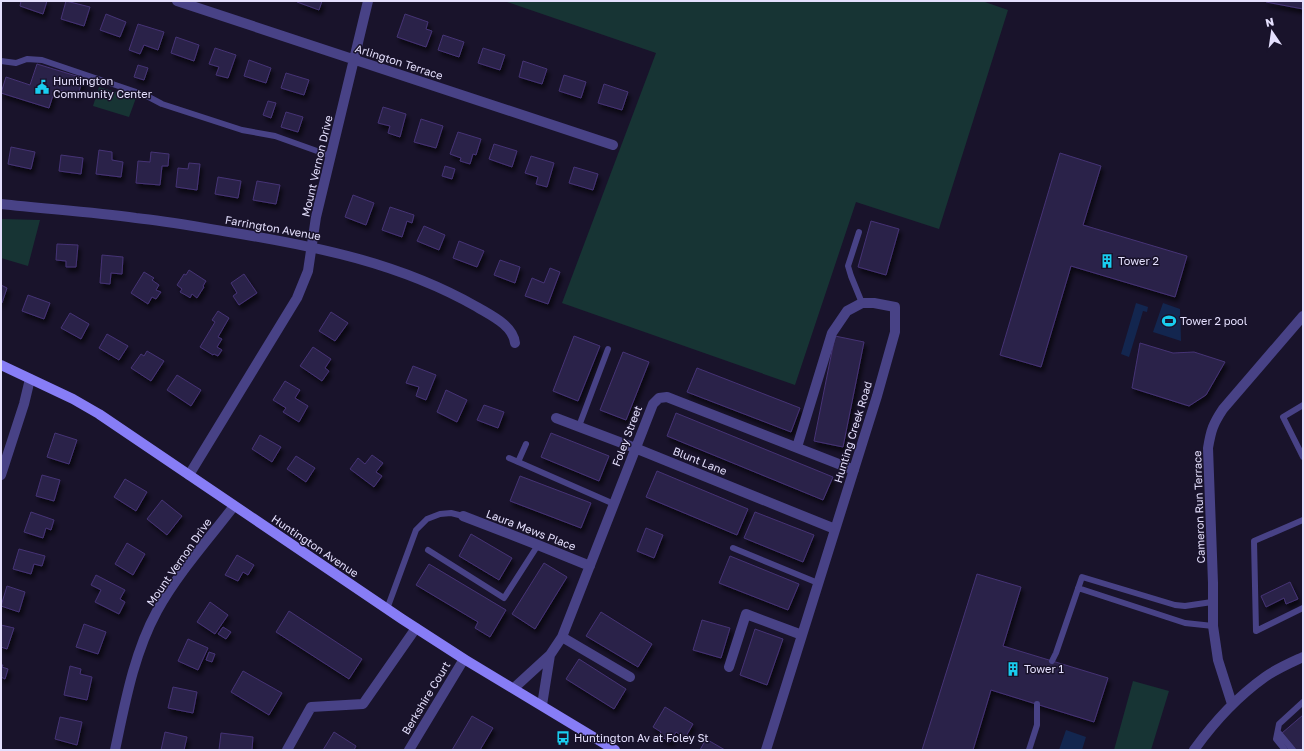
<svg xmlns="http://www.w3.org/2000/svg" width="1304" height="751" viewBox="0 0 1304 751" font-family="'Golos Text',sans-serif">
<defs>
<filter id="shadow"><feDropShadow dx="2.5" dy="4.5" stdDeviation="2" flood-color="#0009"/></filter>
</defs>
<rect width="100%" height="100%" fill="#19132b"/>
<path fill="#173434" d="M504,1H982L1008,10L939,229L856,202L795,385L562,303L656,53Z
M99,87L136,98L129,117L93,106Z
M1,219L40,220L28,266L1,258Z
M1133,681L1169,691L1151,750H1114Z"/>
<path fill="#13264f" d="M1136,303L1148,307L1147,312L1143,311L1129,357L1121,354Z
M1163,303L1180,309L1181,341L1153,332Z
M1066,730L1086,737L1082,750H1059Z"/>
<path fill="#2c214a" stroke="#453475" filter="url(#shadow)" d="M21,1H47L43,14L20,6Z
M66,1L90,7L84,26L61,19Z
M297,1H322L319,10L297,2Z
M1266,1H1303V9L1266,2Z
M106,14L126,22L120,37L100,30Z
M405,14L428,22L426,29L432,31L426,47L397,37Z
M138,24L164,32L158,50L144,45L140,54L129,50Z
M443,35L464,42L459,57L438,50Z
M176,37L199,45L194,61L171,53Z
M215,48L236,55L228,78L216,75L219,67L209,64Z
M483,48L505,55L500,70L478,63Z
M249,60L271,68L266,83L244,76Z
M523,61L547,69L542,84L519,77Z
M37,64L83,78L78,95L55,89L49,108L1,93L6,77L30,85Z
M138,65L148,68L144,80L134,77Z
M286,73L309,80L304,95L281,88Z
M564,75L586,82L581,98L559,91Z
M604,84L628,92L622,110L598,103Z
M268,101L276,103L271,118L263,115Z
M383,107L406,114L400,137L388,133L390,126L378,123Z
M286,112L303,117L298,132L281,127Z
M421,119L443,126L436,148L414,142Z
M458,132L481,139L476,155L473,154L470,164L460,161L461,158L450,154Z
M494,144L517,151L512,167L489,159Z
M11,147L35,152L31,169L8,164Z
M99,150L112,152V160L123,162L121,177L96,174Z
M151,152L169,154L168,166H162L160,185L136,183L138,161L150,162Z
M1060,153L1101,166L1083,225L1187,256L1175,297L1071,266L1041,367L1000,355Z
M61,155L83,158L81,174L59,171Z
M531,156L554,163L547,187L536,184L538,177L525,173Z
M189,163L200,164L197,190L176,187L178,168L188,169Z
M445,166L455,169L452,179L442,176Z
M574,167L598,174L593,190L569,183Z
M218,177L241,181L238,198L215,194Z
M257,181L280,185L276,204L253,200Z
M353,195L374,203L366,225L345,217Z
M390,207L414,215L412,223L407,221L402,237L382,230Z
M871,221L899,229L886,275L858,267Z
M424,226L445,235L439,250L417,241Z
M459,241L484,251L477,267L453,258Z
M57,244L78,245L76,267H66V261L56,260Z
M102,255L123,257L122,274L111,273L110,284L100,283Z
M500,260L520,267L515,283L494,275Z
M550,268L560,272L548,304L525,296L532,278L544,283Z
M189,270L206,281L203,286L204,287L197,298L192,294L190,298L189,297L180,292L182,289L177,285L184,274L186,275Z
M144,272L154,278L152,280L159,285L156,290L161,292L156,299L152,297L148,304L131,293Z
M244,274L257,293L239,305L233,296L237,293L231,283Z
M1,285L7,288L2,303H1Z
M28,295L50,303L44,319L22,311Z
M218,311L229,318L218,337L222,339L217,347L222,350L218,356L214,354L213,355L200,347L215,322L212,320Z
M331,312L348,323L335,341L319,331Z
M70,313L89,324L81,339L61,328Z
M107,334L128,346L119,360L99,348Z
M574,336L600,346L578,401L553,391Z
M835,336L864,342L843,447L814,441Z
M1140,343L1173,353L1194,352L1225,362L1206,395L1189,406L1132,388Z
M313,347L331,359L325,368L329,371L322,381L300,366Z
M147,351L164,361L151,381L131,368L141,354L144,356Z
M623,352L649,362L626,420L600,410Z
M413,366L436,375L426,400L416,396L419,387L406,383Z
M697,368L800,408L791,432L687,392Z
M177,375L201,390L191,406L167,390Z
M285,381L300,390L295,398L308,406L299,422L283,412L286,408L273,400Z
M446,390L467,400L457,422L437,412Z
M484,405L504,412L498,428L477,420Z
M676,413L833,477L823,500L667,436Z
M55,433L77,440L69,464L47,457Z
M551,433L609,456L599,481L541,457Z
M260,435L281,447L272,462L252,449Z
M372,455L383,463L376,472L382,476L374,487L350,469L358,458L365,464Z
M296,456L315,468L306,482L287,469Z
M657,471L748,509L737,535L646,497Z
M42,475L60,480L54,501L36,496Z
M520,476L591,503L581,528L510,501Z
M125,479L147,492L136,511L114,497Z
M162,500L182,516L167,535L147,519Z
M31,512L54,520L51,530L46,528L43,538L24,532Z
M755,512L814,535L803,562L744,538Z
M646,528L663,535L654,558L637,551Z
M471,534L512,558L499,580L459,556Z
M127,543L145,554L133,575L115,564Z
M19,549L45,556L42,566L34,564L31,574L13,569Z
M237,555L254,565L248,575L243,572L238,581L225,575Z
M730,556L799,584L788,610L719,583Z
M544,563L567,577L535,629L512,614Z
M429,564L506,610L490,637L475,628L478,622L416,585Z
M977,574L1021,587L1003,646L1108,678L1094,722L991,690L973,750H922Z
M96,575L125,590L120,599L125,602L119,614L95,602L101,590L91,585Z
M1290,582L1298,599L1286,604L1284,598L1266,607L1261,596Z
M7,586L25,592L19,612L1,606Z
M210,602L228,615L215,634L197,622Z
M289,611L362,659L349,679L276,632Z
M601,612L652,644L638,667L586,636Z
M702,620L730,628L721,658L693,650Z
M84,624L106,632L98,654L76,647Z
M1,625L14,628L7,649L1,647Z
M223,627L231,632L226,639L218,634Z
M755,629L783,639L767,685L740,675Z
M188,639L208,648L198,670L178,661Z
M209,652L215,654L212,662L206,660Z
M579,659L626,689L614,709L566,679Z
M1,665H3L2,667L8,669L5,679L1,677Z
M70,666L81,669L80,674L92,677L87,700L64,695Z
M243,671L282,693L269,715L231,692Z
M173,687L197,692L193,713L168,708Z
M665,707L693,724L685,738L676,732L670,742L659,735L661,732L653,727Z
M1303,715V750H1289L1293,746L1282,733Z
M472,716L493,728L480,750H452Z
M60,717L82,722L77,745L55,739Z
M165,732L187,737L184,750H161Z
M334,732L356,746L354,750H323Z
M221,733L253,737L252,750H219Z
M706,739L725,750H700Z"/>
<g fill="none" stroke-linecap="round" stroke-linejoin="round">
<path stroke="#484286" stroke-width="6" d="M1,61L16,63L27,59L42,60L145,95L162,104L242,130L275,136L331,156
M859,232L848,266L851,276L862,303
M1303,405L1283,417L1303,457
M579,426L608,349
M509,458L614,504
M518,462L526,444
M1303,520L1254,541L1256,631L1303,608
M733,548L818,583
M428,550L504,598L538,545
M1078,588L1185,623L1213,626
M387,609L416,530L427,519L440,514L451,513L463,516
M1052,661L1056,653L1082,577L1175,605L1185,606L1212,602
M1278,732L1293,750
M1029,750L1037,725V704
M1285,750L1276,739L1279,724L1303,702"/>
<path stroke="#484286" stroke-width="10" d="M177,1L613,145
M1,204C46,209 92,212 136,218C167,221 198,227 229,232C315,246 400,263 477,307C490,315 513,325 515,343
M556,418L635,448L835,529
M1,475L24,404L30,379
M189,475L297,298L308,271L316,217L368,1
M463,516L538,545L590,566
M562,637L630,677
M729,667L746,614L802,635
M514,688L550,655L562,637L653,404L659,398L667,397L854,470
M1232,704L1218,660L1213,626V583L1208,448C1211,430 1213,424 1223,409L1303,316
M542,705L550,655
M115,750C125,703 134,653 157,611C178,573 208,540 234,506
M287,750L311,707L363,704L416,628
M409,750L464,659
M766,750L877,396L895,332V307L874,303H862L847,311L832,333L797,447
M1194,750C1214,722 1237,697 1265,677C1276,669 1290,663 1303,657"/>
<path stroke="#877df6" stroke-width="10" d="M1,365L73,399L99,414L402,619L464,659L615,750"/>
</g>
<defs>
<symbol id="civic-bare" viewBox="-9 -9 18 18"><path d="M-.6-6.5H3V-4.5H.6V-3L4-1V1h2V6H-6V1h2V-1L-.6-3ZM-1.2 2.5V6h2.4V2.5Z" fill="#19cdef" stroke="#19132b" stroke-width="2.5" paint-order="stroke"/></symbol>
<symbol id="building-bare" viewBox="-9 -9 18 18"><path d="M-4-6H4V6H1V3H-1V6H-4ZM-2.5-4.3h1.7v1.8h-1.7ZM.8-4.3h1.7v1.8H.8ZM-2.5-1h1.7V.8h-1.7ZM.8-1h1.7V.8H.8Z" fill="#19cdef" stroke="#19132b" stroke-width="2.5" paint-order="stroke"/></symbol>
<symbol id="stadium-bare" viewBox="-9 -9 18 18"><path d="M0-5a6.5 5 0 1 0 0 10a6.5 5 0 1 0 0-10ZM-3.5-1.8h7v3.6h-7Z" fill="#19cdef" stroke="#19132b" stroke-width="2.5" paint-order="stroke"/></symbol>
<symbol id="bus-bare" viewBox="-9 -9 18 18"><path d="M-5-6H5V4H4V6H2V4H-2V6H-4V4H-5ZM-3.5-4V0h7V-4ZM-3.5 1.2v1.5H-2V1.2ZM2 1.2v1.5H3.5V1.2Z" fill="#19cdef" stroke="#19132b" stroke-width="2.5" paint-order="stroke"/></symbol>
</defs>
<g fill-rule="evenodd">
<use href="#civic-bare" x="32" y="77" width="20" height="20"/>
<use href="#building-bare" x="1097" y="251" width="20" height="20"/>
<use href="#stadium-bare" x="1159" y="311" width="20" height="20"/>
<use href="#building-bare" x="1003" y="659" width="20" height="20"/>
<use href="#bus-bare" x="553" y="728" width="20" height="20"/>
</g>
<g text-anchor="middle" stroke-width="3" stroke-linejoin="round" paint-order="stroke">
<g font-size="11" fill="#e4dffd" stroke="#19132b">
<text transform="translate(399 62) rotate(18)" y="4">Arlington Terrace</text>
<text transform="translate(317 166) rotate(-77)" y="4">Mount Vernon Drive</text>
<text transform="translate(273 228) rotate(10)" y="4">Farrington Avenue</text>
<text transform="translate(853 432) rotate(-73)" y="4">Hunting Creek Road</text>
<text transform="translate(627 436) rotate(-69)" y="4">Foley Street</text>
<text transform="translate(700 461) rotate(22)" y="4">Blunt Lane</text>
<text transform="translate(1199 507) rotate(-92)" y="4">Cameron Run Terrace</text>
<text transform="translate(531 530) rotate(21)" y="4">Laura Mews Place</text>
<text transform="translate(315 546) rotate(34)" y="4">Huntington Avenue</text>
<text transform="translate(179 562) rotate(-55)" y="4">Mount Vernon Drive</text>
<text transform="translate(426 698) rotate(-59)" y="4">Berkshire Court</text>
</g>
<g font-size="11" fill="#e4dffd" stroke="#19132b" text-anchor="start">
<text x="53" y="85">Huntington<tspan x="53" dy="13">Community Center</tspan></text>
<text x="1118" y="265">Tower 2</text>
<text x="1180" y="325">Tower 2 pool</text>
<text x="1024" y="673">Tower 1</text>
<text x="574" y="742">Huntington Av at Foley St</text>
</g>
</g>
<rect width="1304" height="751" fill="none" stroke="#e4dffd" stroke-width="4"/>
<g transform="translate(1272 32) rotate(347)" stroke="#19132b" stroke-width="3" paint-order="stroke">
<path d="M0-3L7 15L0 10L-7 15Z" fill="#e4dffd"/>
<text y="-6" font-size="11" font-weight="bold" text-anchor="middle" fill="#e4dffd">N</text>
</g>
</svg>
